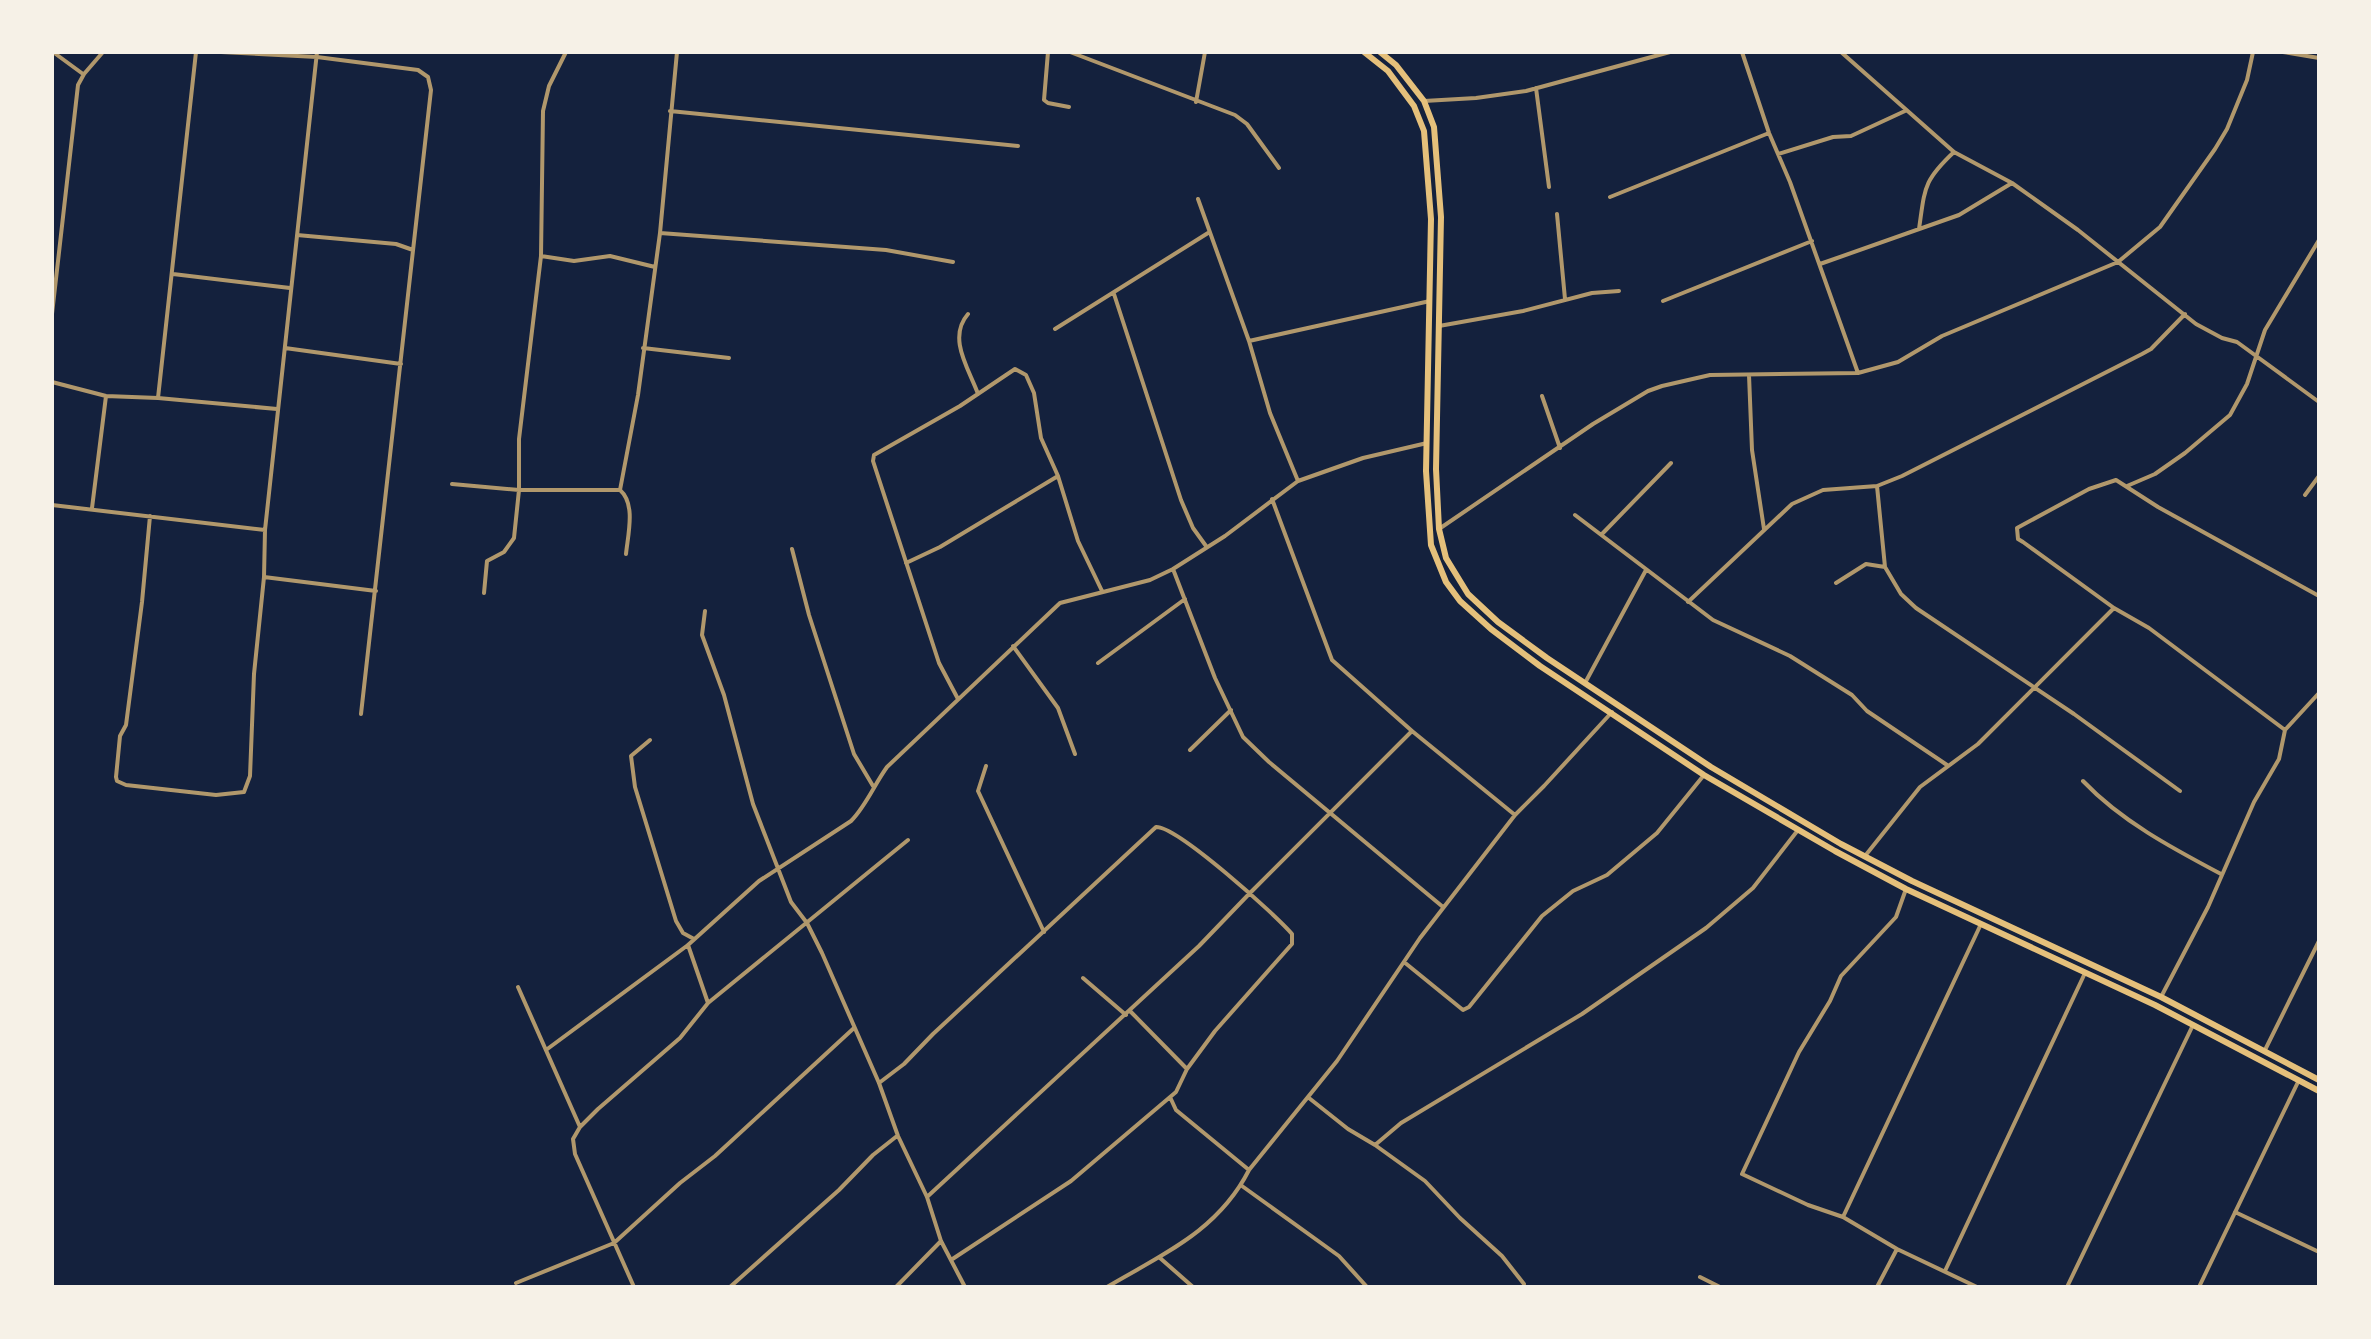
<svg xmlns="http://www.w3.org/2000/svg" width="2371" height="1339" viewBox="0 0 2371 1339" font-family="Raleway,sans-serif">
<rect width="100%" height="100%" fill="#14213d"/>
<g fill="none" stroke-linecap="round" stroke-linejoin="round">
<path stroke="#b1986c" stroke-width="4" d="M53,52L83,74
M221,52L317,57L418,70L428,77L431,90L361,714
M1048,52L1044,100L1048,103L1069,107
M1070,52L1235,115L1247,124L1279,168
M1742,52L1769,133L1790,182L1858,373
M1841,52L1954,152L2012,183L2078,230L2196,324L2222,338L2237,342L2319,402
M2283,52L2319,58
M1536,88L1549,187
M1424,101L1476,98L1526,91L1670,52
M1196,102L1205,52
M670,111L1018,146
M1778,154L1833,137L1851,136L1905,111
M1610,197L1769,133
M1198,199L1249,341L1270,413L1298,481L1363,458L1427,443
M1557,214L1565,299
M1919,229C1925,188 1923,181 1954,152
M660,233L886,250L953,262
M297,235L396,244L413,250
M541,256L574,261L610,256L655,267
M1820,264L1959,215L2012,183
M173,274L290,288
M1114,294L1181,500L1193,528L1206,546
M1663,301L1812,241
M52,314L78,85L84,74L103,52
M968,314C947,338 969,369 978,394
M1439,326L1523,311L1592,293L1619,291
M1055,329L1208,233
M1249,341L1430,301
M285,348L401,364
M643,348L729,358
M1749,375L1752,450L1764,529
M52,382L106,396L158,398L277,409
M1542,396L1560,448
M158,398L196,52
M452,484L519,490H620
M1877,486L1885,567L1901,594L1916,608L2074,714L2180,791
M2127,486L2155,474L2185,453L2230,415L2247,384L2265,330L2319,240
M620,490L638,395L660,233L677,52
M620,490C636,504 628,534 626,554
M2305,495L2319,476
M1272,499L1332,660L1412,731L1515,815
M52,505L265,530
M92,508L106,396
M1575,515L1713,620L1790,656L1852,695L1867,711L1947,765
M150,516L142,602L126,725L120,736L116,777L117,781L126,785L216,795L244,792L250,776L254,674L264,577L265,530L317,52
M1439,529L1593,424L1648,391L1662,386L1710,375L1858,373L1898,362L1942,336L2118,262L2160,227L2215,149L2227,129L2247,80L2253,52
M1602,534L1671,463
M792,549L809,615L854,754L873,786
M906,563L940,547L1058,476
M1173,569L1215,678L1243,737L1269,762L1443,907
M264,577L376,591
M1836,583L1866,564L1885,567
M484,593L487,561L504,552L514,538L519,490V439L541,256L543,111L549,86L566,52
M1688,602L1792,504L1823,490L1877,486L1902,476L2142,354L2151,349L2185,314
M705,611L702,635L724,695L753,804L791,902L807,923L822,953L879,1083L898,1136L927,1197L941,1241L965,1287
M1013,646L1058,708L1075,754
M1098,663L1185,599
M1585,683L1646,570
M958,699L939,663L873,461L874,455L960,406L1015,369L1026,375L1034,393L1041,438L1058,476L1078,541L1102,591
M2285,730L2149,628L2114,608L2023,542L2018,539L2017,528L2089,489L2116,480L2158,507L2319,596
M650,740L631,756L635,787L676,921L683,933L694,939
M1190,750L1231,710
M986,766L978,791L1044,932
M2083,781C2121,821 2172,848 2221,874
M1865,856L1920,787L1978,744L2114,608
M1906,889L1896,917L1841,976L1830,1001L1799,1052L1742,1174L1808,1205L1843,1217L1897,1249L1977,1287
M688,945L708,1003
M1404,962L1463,1010L1469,1007L1542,916L1573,891L1607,875L1657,833L1704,775
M1083,978L1126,1015
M518,987L580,1127
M2161,997L2208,907L2254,802L2279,759L2285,730L2319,693
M1130,1011L1187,1069
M546,1050L688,945L759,881L851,821C866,806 874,785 887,767L1060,603L1150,580L1173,569L1225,536L1298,481
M2265,1050L2319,941
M879,1083L904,1064L933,1034L1156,827C1177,826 1276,915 1292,934V944L1215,1031L1187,1069L1176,1092L1071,1181L951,1260
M1170,1097L1176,1110L1249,1170
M1309,1098L1348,1129L1375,1145L1425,1181L1460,1218L1502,1256L1524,1284
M1375,1145L1401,1123L1582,1014L1706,928L1753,888L1798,830
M1242,1186L1339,1256L1367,1287
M927,1197L1199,946L1249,894L1412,731
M2235,1212L2319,1252
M1843,1217L1981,924
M1160,1258L1193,1287
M1945,1271L2085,973
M1700,1277L1720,1287
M516,1283L614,1243L680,1183L715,1156L854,1028
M634,1287L575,1154L573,1139L580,1127L598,1109L680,1038L708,1003L908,840
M730,1287L839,1190L873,1155L897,1136
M896,1287L941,1241
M1107,1287C1163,1254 1218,1231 1249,1170L1337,1061L1420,938L1515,815L1544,786L1612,712
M1877,1287L1897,1249
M2067,1287L2193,1025
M2199,1287L2299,1080"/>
<path stroke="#e5c07b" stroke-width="6" d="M1364,52L1388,71L1414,106L1424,131L1431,219L1426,471L1431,545L1446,582L1460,601L1491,629L1540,666L1704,775L1835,851L1906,889L2155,1005L2319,1091
M1380,52L1396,65L1424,101L1434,127L1441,217L1436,469L1439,529L1446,558L1468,594L1498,622L1547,658L1711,767L1841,844L1912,881L2161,997L2319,1080"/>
</g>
<rect width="2371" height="1339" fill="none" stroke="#f6f1e7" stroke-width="108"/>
</svg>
